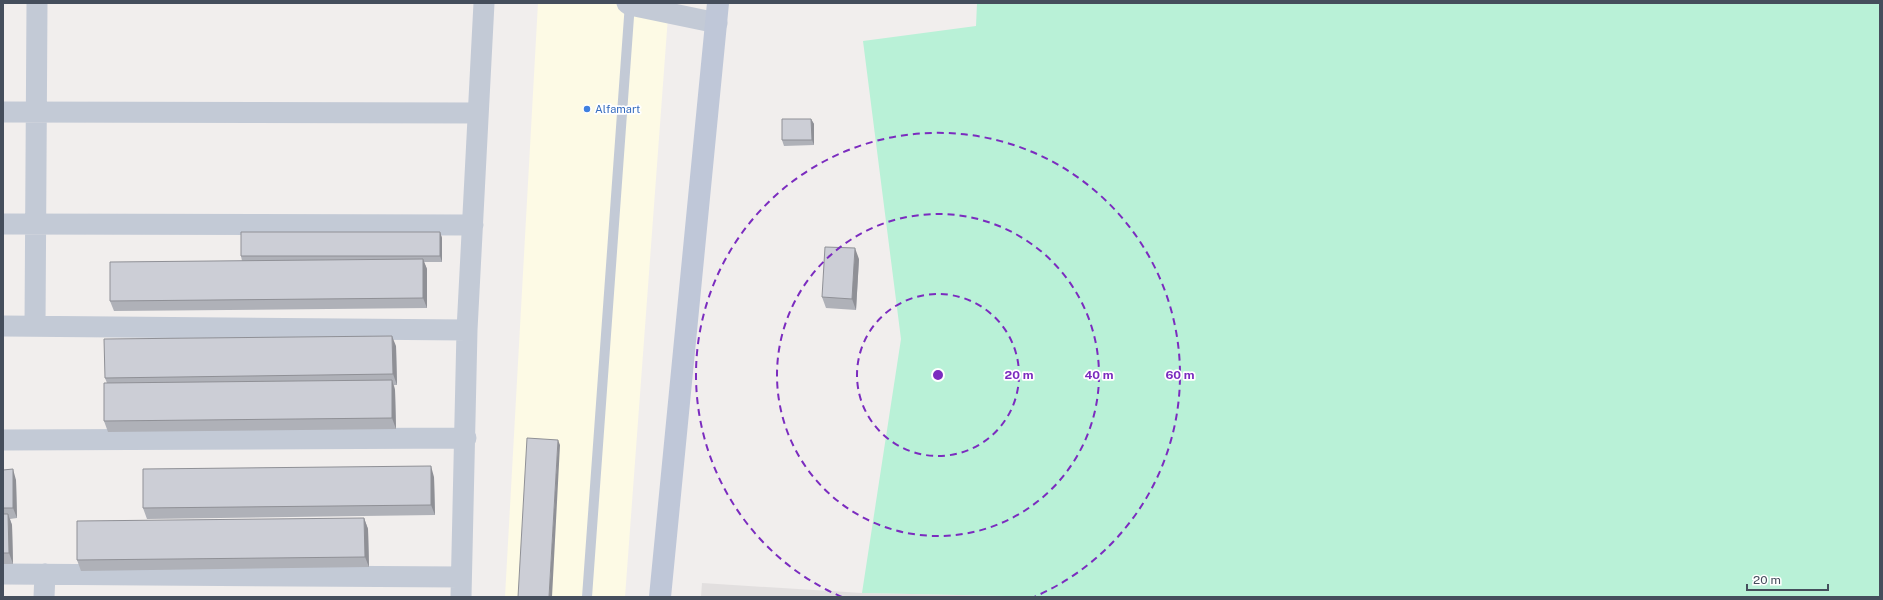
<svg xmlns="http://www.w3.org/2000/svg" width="1883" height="600" viewBox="0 0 1883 600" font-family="'Public Sans',sans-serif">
<rect width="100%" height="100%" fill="#f1eeed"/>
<path fill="#fdfae5" d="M538,3H669L625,597H505Z"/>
<path fill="#e2dfdf" d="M702,583L862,593L1051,597H701Z"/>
<path fill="#b9f1d7" d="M977,3H1880V597H1051L862,593L901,339L863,41L976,26Z"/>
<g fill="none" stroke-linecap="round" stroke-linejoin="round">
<path stroke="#c3cad6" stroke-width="10" d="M587,597L630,3"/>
<path stroke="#c3cad6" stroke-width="21" d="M627,3L630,5L717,23
M3,112L478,113
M3,224L473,225
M3,326L467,330
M35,326L37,3
M3,440L466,438
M3,574L461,577
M44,597L45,574
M461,597L467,330L484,3"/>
<path stroke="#bfc7d8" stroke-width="22" d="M660,597L718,3"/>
</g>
<path fill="#afb1b8" d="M811,119L814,124V145L784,146L782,140Z
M440,232L442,238V262H424L427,269V308L114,311L110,301L242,261L241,256Z
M859,259L856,310L826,308L822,297Z
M396,346L397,385H394L395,390L396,429L108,432L104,421L107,383L105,378Z
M3,470L16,480L17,518L10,519L12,525L13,564H3Z
M434,477L435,515L147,519L143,508Z
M364,518L368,529L369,567L81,571L77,560Z"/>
<path fill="#8f9096" d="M811,119L814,124V145L812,140Z
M440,232L442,238V262L440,256Z
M855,248L859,259L856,310L852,299Z
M423,259L427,269V308L423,298Z
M392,336L396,346L397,385L393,374Z
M392,380L395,390L396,429L392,418Z
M558,440L560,445L552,597H549Z
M431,466L434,477L435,515L431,505Z
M13,469L16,480L17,518L13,508Z
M8,514L12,525L13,564L9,553Z
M364,518L368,529L369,567L365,557Z"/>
<path fill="#ccced6" stroke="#8f9096" d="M782,119H811L812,140H782Z
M241,232H440V256H241Z
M825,247L855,248L852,299L822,297Z
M423,259V298L110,301V262Z
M392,336L393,374L105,378L104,339Z
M392,380V418L104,421V383Z
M527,438L558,440L549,597H518Z
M431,466V505L143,508V469Z
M13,469V508H3V470Z
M3,514H8L9,553H3Z
M364,518L365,557L77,560V521Z"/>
<g fill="none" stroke="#7b2cbf" stroke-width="2" stroke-dasharray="7 5">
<circle cx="938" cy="375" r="81"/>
<circle cx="938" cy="375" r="161"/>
<path d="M842 597A242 242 0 1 1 1034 597"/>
</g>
<circle fill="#3f7fe0" stroke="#fff" stroke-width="1.5" cx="587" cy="109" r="4"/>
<g text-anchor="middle" stroke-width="3.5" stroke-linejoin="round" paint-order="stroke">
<g font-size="11" fill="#366cbe" stroke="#fff" text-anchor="start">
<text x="595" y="113">Alfamart</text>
</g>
</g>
<circle cx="938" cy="375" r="6" fill="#7b2cbf" stroke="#fff" stroke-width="2"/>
<g font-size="12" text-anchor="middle" font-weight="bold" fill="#7b2cbf" stroke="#fff" stroke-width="3.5" stroke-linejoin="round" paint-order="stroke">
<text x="1019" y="379">20 m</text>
<text x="1099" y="379">40 m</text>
<text x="1180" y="379">60 m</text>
</g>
<rect width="1883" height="600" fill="none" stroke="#454e5c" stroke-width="8"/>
<path d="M1747 584v6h81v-6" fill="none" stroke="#454e5c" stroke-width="2"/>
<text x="1753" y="584" font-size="12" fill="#454e5c" stroke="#ffffff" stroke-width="3" paint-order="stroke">20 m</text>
</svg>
